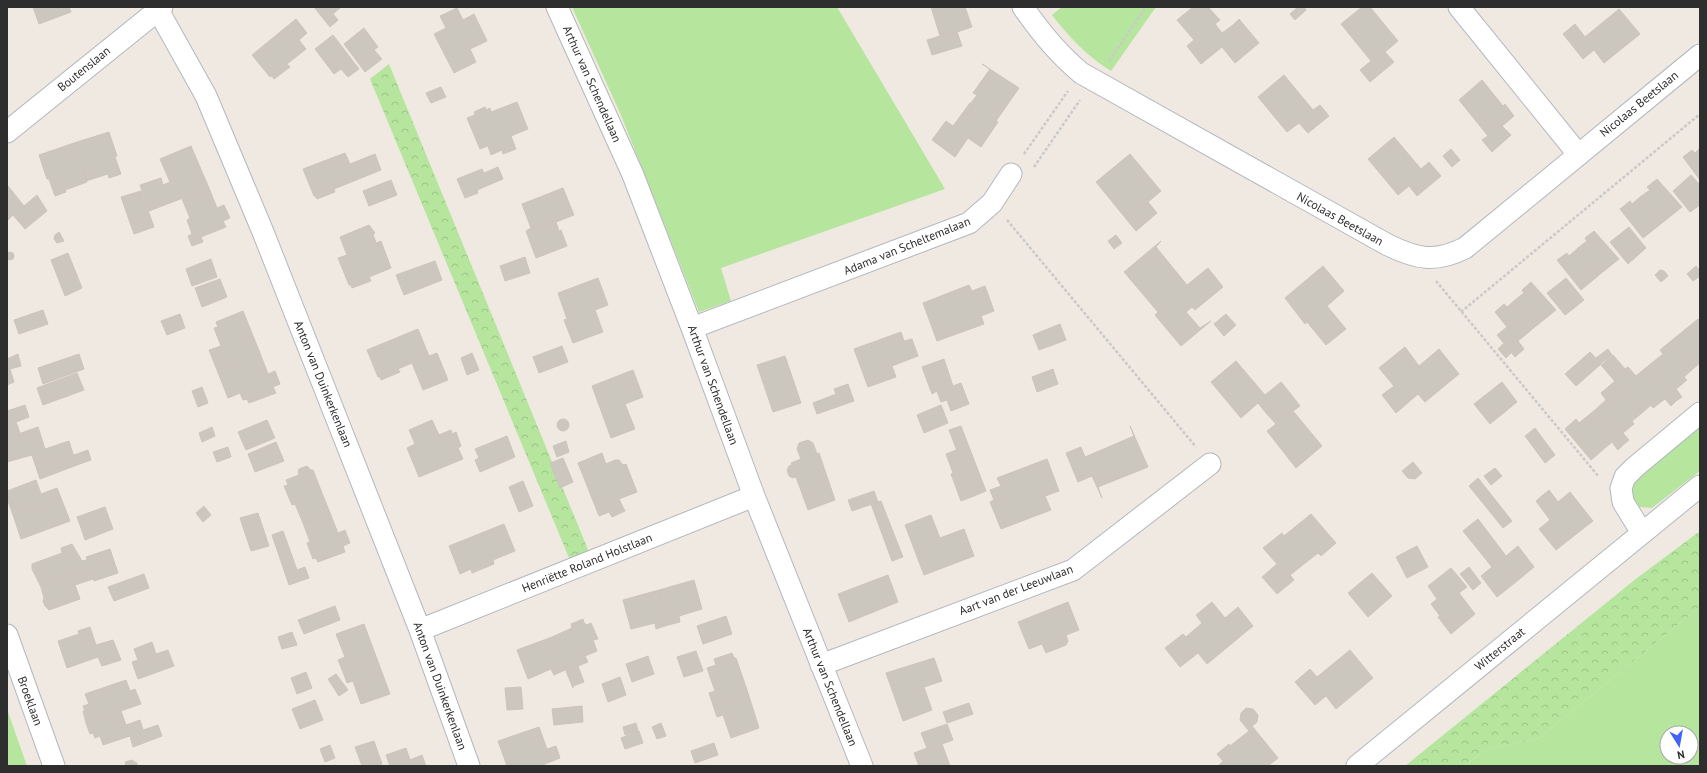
<svg xmlns="http://www.w3.org/2000/svg" width="1707" height="773" viewBox="0 0 1707 773" font-family="'PT Sans',sans-serif">
<defs>
<pattern id="forest-crowns" width="20" height="18" patternUnits="userSpaceOnUse"><rect width="20" height="18" fill="#b6e59e"/><path d="M2 6a3 3 0 1 1 6 0M12 15a3 3 0 1 1 6 0" fill="none" stroke="#9dc588"/></pattern>
</defs>
<rect width="100%" height="100%" fill="#efe9e1"/>
<path fill="#b6e59e" fill-rule="evenodd" d="M572,7H837L945,189L721,268L731,301L699,312L621,115Z
M1062,7H1156L1111,71C1088,57 1069,37 1052,15Z
M1700,427V471L1652,508L1638,507L1631,498L1630,483Z
M1700,607V766H1465L1485,750L1539,738ZM1667,733H1691V757H1667Z
M7,709L27,766H7Z"/>
<path fill="url(#forest-crowns)" d="M389,64L591,557L572,565L370,79Z
M1700,531V607L1539,738L1485,750L1465,766H1405L1637,578Z"/>
<path fill="#cbc7bf" stroke="#cbc5ba" d="M33,7H69L71,12L39,24Z
M314,7H341L333,14L338,20L330,27Z
M931,7H965L972,27L957,32L962,46L932,55L927,40L940,36Z
M1193,7H1208L1220,20L1215,24L1222,33L1233,25L1253,48L1235,63L1222,47L1201,64L1187,46L1194,40L1177,20Z
M1298,7H1304L1306,10L1295,20L1290,14Z
M1362,7H1370L1398,41L1385,52L1394,62L1370,82L1360,70L1371,61L1341,24Z
M457,8L463,20L474,14L487,41L470,49L476,62L454,73L434,34L446,28L440,16Z
M1619,9L1640,34L1604,63L1594,50L1583,59L1563,34L1575,24L1585,37Z
M296,19L307,33L299,40L306,49L287,64L290,67L274,79L272,76L270,77L252,55Z
M1239,19L1259,43L1253,48L1233,25Z
M364,28L378,47L374,50L382,59L365,72L344,44Z
M333,35L359,69L348,77L341,69L334,74L315,49Z
M982,64L1019,88L996,121L998,122L981,147L968,138L955,157L932,140L946,121L953,126L970,103H971L977,95L973,93L990,69Z
M1284,75L1313,110L1320,105L1329,116L1308,133L1299,123L1287,132L1258,97Z
M1482,80L1503,106L1505,104L1514,116L1502,126L1511,135L1492,152L1482,140L1488,136L1459,100Z
M441,87L446,97L431,103L426,93Z
M517,102L528,129L511,136L516,149L503,154L502,150L491,155L488,146L480,149L467,118L475,115L474,112L485,107L486,110L490,108L491,112Z
M109,132L117,156L115,157L121,174L109,178L108,174L86,181L74,143Z
M1394,137L1421,169L1429,162L1441,176L1417,196L1409,186L1398,195L1368,159Z
M74,143L87,182L65,190L66,192L55,196L49,179H47L39,155Z
M191,146L209,188L149,211L140,185L161,178L163,185L170,182L160,159Z
M1700,148V180L1683,157L1692,150L1695,153Z
M1451,149L1460,160L1452,167L1443,156Z
M345,153L350,164L375,154L381,170L334,189L335,192L317,199L315,196H314L303,169Z
M1130,154L1161,191L1148,202L1157,213L1136,231L1096,182Z
M498,167L503,179L477,190L478,193L465,198L457,179L482,169L484,173Z
M1691,175L1700,185V205L1682,183Z
M1657,179L1682,207L1662,223L1640,197L1650,190L1647,187Z
M391,180L397,195L369,206L363,191Z
M1682,183L1700,205L1690,212L1673,191Z
M8,186L24,206L37,195L47,211L25,229L13,215L7,221V188Z
M209,188L217,208L224,205L230,218L223,221L226,227L201,237L203,242L192,246L188,236L192,234L187,220L190,218L182,199Z
M563,188L574,215L556,222L559,231L561,230L567,246L536,258L526,231L531,228L522,204Z
M141,191L154,227L134,234L121,197Z
M1640,197L1662,223L1643,238L1620,209L1630,201L1632,204Z
M369,225L375,233L373,234L376,243L381,241L391,268L369,277L371,281L352,288L351,285H349L338,258L347,255L340,237Z
M1629,227L1646,248L1637,256L1619,235Z
M1594,231L1619,259L1599,275L1578,248L1587,241L1585,238Z
M59,232L64,241L57,243L54,239L55,235Z
M1116,235L1122,243L1114,249L1108,241Z
M1619,235L1637,256L1628,264L1610,242Z
M1161,241L1156,247L1187,285L1208,268L1223,287L1195,310L1192,307L1186,312L1200,328L1211,321L1181,346L1155,315L1158,312L1124,272Z
M1578,248L1599,275L1581,290L1557,260L1567,253L1569,256Z
M6 256a4 4 0 1 1 8 0a4 4 0 1 1-8 0Z
M68,253L82,288L65,296L51,260Z
M525,257L530,273L505,281L500,266Z
M211,259L217,277L192,286L186,269Z
M435,261L442,280L404,295L396,275Z
M1323,266L1344,291L1327,306L1346,329L1326,345L1307,322L1305,324L1285,298Z
M1696,266L1700,271V276L1693,281L1687,274Z
M1660,270L1664,271L1668,276L1661,282L1655,275Z
M598,278L608,305L595,310L603,332L573,343L564,320L567,319L558,293Z
M1566,278L1584,300L1574,308L1556,286Z
M220,279L227,297L202,307L195,288Z
M1531,282L1556,310L1536,326L1515,300L1524,293L1522,290Z
M969,285L972,291L985,286L994,311L981,316L984,324L937,341L923,303Z
M1556,286L1574,308L1565,315L1547,293Z
M1515,300L1536,326L1518,341L1524,349L1515,357L1497,335L1507,327L1495,312L1504,304L1507,307Z
M43,310L48,324L19,334L14,320Z
M243,311L260,353L217,370L209,350L221,346L214,328L218,327L216,322Z
M180,314L185,328L167,335L161,321Z
M1226,314L1236,325L1224,336L1214,324Z
M1698,319L1700,322V363L1694,368L1671,341Z
M1060,324L1066,340L1039,350L1033,335Z
M418,329L429,356L437,353L448,380L423,390L412,363L398,369L400,372L381,380L380,377H378L367,350Z
M901,332L904,341L912,339L918,356L892,366L896,377L868,387L854,349Z
M1671,341L1694,368L1684,377L1687,380L1676,389L1682,397L1676,401L1648,366L1663,354L1660,350Z
M1504,343L1512,352L1506,358L1498,349Z
M562,346L568,362L539,373L533,357Z
M1405,347L1419,366L1439,349L1459,374L1425,402L1418,394L1396,413L1382,395L1394,386L1379,368Z
M1608,349L1612,355L1601,363L1596,358Z
M1590,352L1601,364L1576,386L1565,374Z
M260,353L268,374L275,371L280,384L273,387L276,393L249,403L247,399L243,400L240,393L228,398L217,370Z
M472,353L479,370L467,375L461,358Z
M18,354L21,366L10,369L14,382L7,385V359Z
M79,354L84,369L43,384L38,368Z
M1613,355L1625,369L1628,367L1636,376L1648,366L1676,401L1671,406L1665,399L1653,408L1651,405L1642,413L1601,365Z
M785,356L801,403L773,412L757,365Z
M944,359L953,386L961,383L969,404L951,411L933,363Z
M1236,361L1265,395L1281,382L1290,393L1266,413L1258,403L1241,418L1211,382Z
M933,363L947,400L941,402L937,391L932,394L922,367Z
M1053,369L1058,384L1037,392L1032,377Z
M633,370L643,397L625,404L635,429L611,438L592,386Z
M77,373L84,390L43,405L37,388Z
M1615,381L1642,413L1632,421L1634,424L1623,433L1629,440L1623,445L1595,410L1606,400L1601,393Z
M1502,382L1517,402L1490,424L1474,404Z
M848,384L854,401L817,414L813,403L836,394L834,389Z
M202,387L208,403L198,407L192,391Z
M1290,393L1300,406L1293,411L1322,446L1296,468L1267,431L1276,424L1266,413Z
M25,405L29,417L16,422L20,433L7,438V411Z
M941,405L948,423L924,433L917,415Z
M1595,410L1623,445L1618,450L1612,442L1591,460L1565,429L1576,419L1579,423Z
M557 425a6 6 0 1 1 12 0a6 6 0 1 1-12 0Z
M267,420L275,438L246,450L238,432Z
M432,420L439,435L451,430L452,434L456,432L461,446L458,448L463,459L419,477L407,448L415,444L409,430Z
M961,426L986,491L974,496L949,430Z
M1130,426L1148,467L1098,487L1102,498L1092,476L1078,482L1066,453L1081,447L1085,457L1134,436Z
M38,427L45,449L69,441L74,457L37,470L32,455L7,462V438Z
M212,427L215,436L202,442L199,433Z
M1535,428L1555,455L1545,463L1525,436Z
M507,436L515,457L480,472L475,460L479,458L475,449Z
M808,440L813,443L817,454L819,453L835,500L808,510L796,477L793,478L789,476L787,470L789,466L792,465L791,463L801,459L797,449L799,443Z
M566,441L569,452L557,457L553,446Z
M276,442L284,461L255,472L248,454Z
M228,447L231,457L217,462L213,452Z
M88,450L91,460L77,465L74,455Z
M956,450L974,496L961,501L951,474L953,473L946,454Z
M602,453L606,464L615,460H619L623,465L626,464L637,492L619,499L625,511L612,517L609,512L599,516L578,463Z
M74,457L77,465L40,479L37,470Z
M563,458L573,482L560,488L550,463Z
M1047,459L1059,491L1045,496L1051,510L1001,529L990,502L994,500L990,490L1001,486L997,478Z
M1413,462L1422,473L1415,479L1408,478L1402,471Z
M307,466L311,470H313L330,513L303,523L295,504L292,505L284,486L288,485L286,480L299,475L298,472L299,469Z
M1495,468L1502,476L1491,485L1484,476Z
M1478,478L1512,521L1503,528L1469,486Z
M36,480L41,494L57,488L61,498L13,515L7,498V491Z
M523,481L533,506L519,512L509,487Z
M1549,490L1558,502L1570,492L1593,521L1575,535L1543,495Z
M874,491L878,502L852,511L848,500Z
M1543,495L1575,535L1556,550L1539,529L1550,520L1536,501Z
M61,498L70,521L21,539L13,515Z
M881,501L903,557L892,561L871,504Z
M204,506L211,515L203,522L196,513Z
M105,507L109,518L81,528L77,517Z
M258,513L269,546L251,551L240,518Z
M330,513L338,533L345,530L350,543L343,546L345,552L318,562L316,558L313,559L307,543L310,542L303,523Z
M1311,514L1336,543L1321,556L1318,553L1290,575L1294,580L1277,594L1262,577L1277,564L1263,548L1282,533L1284,536Z
M931,515L940,538L964,529L974,556L924,575L905,525Z
M109,518L113,529L85,540L81,528Z
M1478,519L1506,556L1518,546L1534,567L1516,582L1483,540L1481,541L1469,526Z
M504,524L515,551L493,560L494,564L472,573L471,569L460,574L449,546Z
M1469,526L1481,541L1483,540L1516,582L1497,597L1481,576L1492,567L1463,531Z
M283,531L297,570L305,567L309,578L289,585L272,535Z
M72,544L82,561L87,560L86,557L110,549L114,561L41,587L32,569V564L62,553L61,548Z
M1417,546L1428,567L1407,578L1396,557Z
M114,561L118,573L94,581L93,579L75,585L80,599L49,610L45,606L43,601L44,598L41,587Z
M1469,567L1481,583L1473,590L1460,574Z
M1451,568L1467,587L1459,593L1475,614L1451,634L1438,617L1440,616L1431,604L1437,599L1428,586Z
M1372,573L1392,596L1368,617L1348,593Z
M144,574L149,588L114,601L108,587Z
M888,575L898,602L849,622L838,594Z
M694,580L702,609L679,616L680,622L668,625L659,590Z
M659,590L668,625L656,629L655,623L631,629L623,600Z
M1068,602L1079,630L1066,635L1068,641L1066,645L1046,653L1042,644L1029,649L1018,622Z
M1212,602L1225,618L1238,607L1253,626L1207,664L1198,653L1180,667L1165,648L1183,634L1186,637L1202,623L1196,615Z
M335,606L340,620L304,634L298,620Z
M726,616L732,634L703,644L697,626Z
M583,619L584,623L587,625L591,623L598,639L593,640L597,651L585,656L588,662L578,666L584,682L573,686V688L552,637L572,628L571,624Z
M364,624L377,659L343,672L338,660L345,657L336,634Z
M90,627L96,645L113,640L121,660L102,666L98,657L67,668L58,641L79,634L78,631Z
M292,632L297,645L282,649L278,637Z
M552,637L565,670L554,675L551,669L528,679L517,650Z
M152,642L156,654L138,660L134,649Z
M168,650L174,666L138,679L132,662Z
M1350,650L1373,678L1336,709L1326,696L1315,705L1295,682L1310,669L1317,677Z
M696,651L703,671L684,677L677,657Z
M732,653L734,658H736L748,693L713,705L709,693L715,691L707,668L716,665L714,659Z
M648,656L654,674L632,682L626,664Z
M934,658L942,681L924,687L932,710L903,721L886,673Z
M377,659L390,694L361,704L353,681L347,683L343,672Z
M306,672L312,688L297,694L291,678Z
M336,674L348,690L339,696L328,679Z
M620,677L626,695L608,702L602,684Z
M126,680L130,691L135,689L141,704L86,723L83,711H85L83,706L89,704L85,694Z
M521,687L523,709L507,710L505,688Z
M748,693L759,728L731,738L723,715L717,717L713,705Z
M315,700L323,720L300,729L292,709Z
M969,703L973,714L947,723L943,712Z
M582,706L583,722L554,725L552,709Z
M1246,708L1253,709L1258,715L1257,722L1252,726L1278,758L1268,766H1218L1223,761L1217,754L1229,744L1230,746L1249,731L1240,720L1241,713Z
M121,711L126,725L140,720L143,730L158,725L162,736L133,747L130,736L103,745L100,736L95,738L93,733L90,734L86,723Z
M636,723L638,731L625,735L623,727Z
M661,723L666,736L657,739L652,727Z
M947,724L953,740L942,744L950,766H919L914,753L927,748L921,733Z
M539,727L547,749L556,746L560,758L540,766H507L498,741Z
M639,731L643,743L625,749L621,738Z
M374,741L382,764L377,766H362L355,747Z
M714,743L718,755L695,763L691,751Z
M330,745L335,758L325,762L320,749Z
M406,748L410,760L422,755L426,766H390L386,755Z
M133,760V762H136L138,766H123L126,765L125,762Z"/>
<g fill="none" stroke-linecap="round" stroke-linejoin="round">
<defs>
<path id="minor" d="M557,7L633,175L692,328L754,496L862,766
M1023,7C1040,32 1057,53 1081,73L1388,245C1417,259 1435,263 1465,248L1700,55
M1459,7L1578,154
M158,10L206,96L263,232L420,630L469,766
M7,132L162,7
M692,328L969,223L992,203L1011,174
M1642,533L1623,502L1621,488L1625,477L1635,467L1700,413
M420,630L754,496
M7,635L54,766
M821,665L1073,570L1210,464
M1357,766L1700,486"/>
</defs>
<use href="#minor" stroke="#b4b7c1" stroke-width="23"/>
<path stroke="#c9c9c9" stroke-width="2.5" stroke-dasharray="3 2" stroke-linecap="butt" d="M1109,61L1146,7
M1024,154L1068,91
M1034,167L1080,100
M1007,220L1196,447
M1436,281L1599,477
M1461,312L1700,114"/>
<use href="#minor" stroke="#fff" stroke-width="21"/>
</g>
<g text-anchor="middle" stroke-width="3.5" stroke-linejoin="round" paint-order="stroke">
<g font-size="12" fill="#2e2e2e" stroke="#fff">
<text transform="translate(84 69) rotate(-39)" y="4">Boutenslaan</text>
<text transform="translate(592 84) rotate(66)" y="4">Arthur van Schendellaan</text>
<text transform="translate(1639 104) rotate(-39)" y="4">Nicolaas Beetslaan</text>
<text transform="translate(1340 219) rotate(29)" y="4">Nicolaas Beetslaan</text>
<text transform="translate(907 246) rotate(-22)" y="4">Adama van Scheltemalaan</text>
<text transform="translate(323 384) rotate(68)" y="4">Anton van Duinkerkenlaan</text>
<text transform="translate(713 385) rotate(70)" y="4">Arthur van Schendellaan</text>
<text transform="translate(587 563) rotate(-22)" y="4">Henriëtte Roland Holstlaan</text>
<text transform="translate(1016 590) rotate(-21)" y="4">Aart van der Leeuwlaan</text>
<text transform="translate(1500 649) rotate(-39)" y="4">Witterstraat</text>
<text transform="translate(440 686) rotate(70)" y="4">Anton van Duinkerkenlaan</text>
<text transform="translate(830 687) rotate(68)" y="4">Arthur van Schendellaan</text>
<text transform="translate(30 701) rotate(70)" y="4">Broeklaan</text>
</g>
</g>
<rect width="1707" height="773" fill="none" stroke="#2e2e2e" stroke-width="16"/>
<g transform="translate(1679 745) rotate(169)"><circle r="19" fill="#ffffff" stroke="#ababab"/>
<path d="M0-3L7 15L0 10L-7 15Z" fill="#4264fb"/>
<text y="-6" font-size="11" font-weight="bold" text-anchor="middle" fill="#2e2e2e">N</text>
</g>
</svg>
